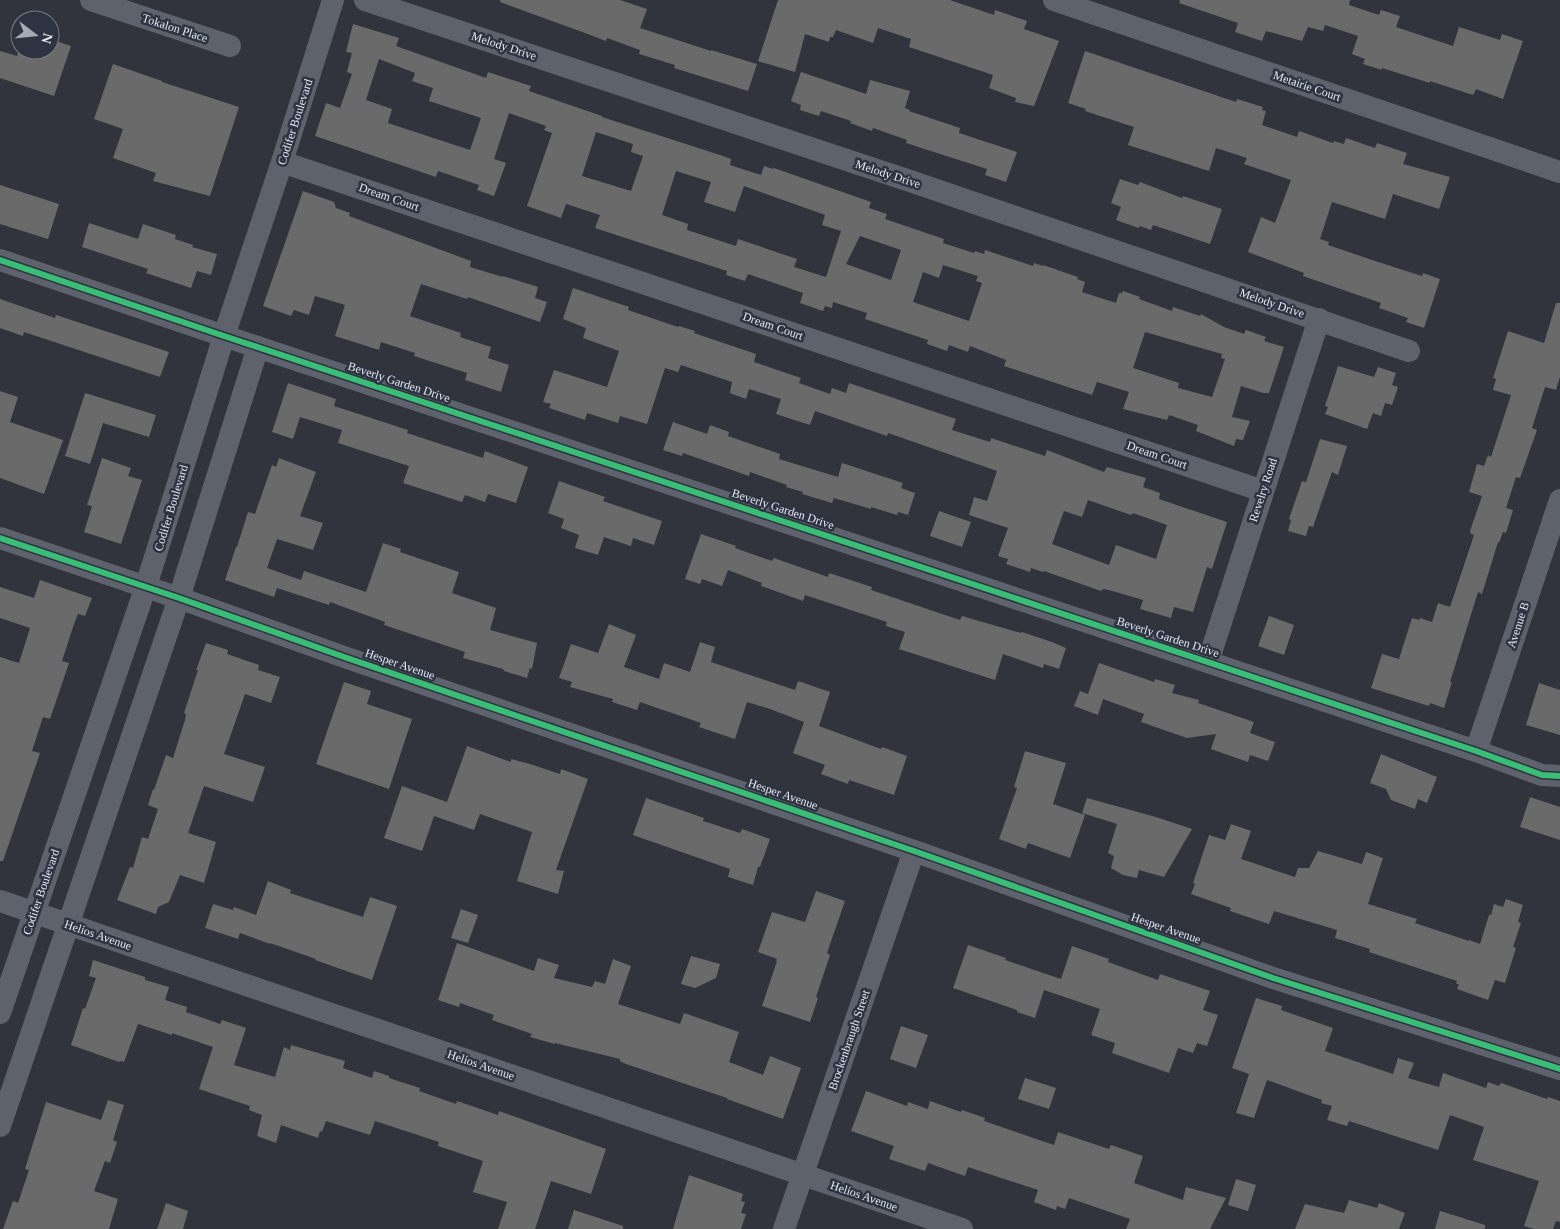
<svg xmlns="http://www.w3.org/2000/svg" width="1560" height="1229" viewBox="0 0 1560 1229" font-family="Georgia,serif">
<rect width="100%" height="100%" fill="#31343c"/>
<path fill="#6a6a6a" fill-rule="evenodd" d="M500,0H620L647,9L640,28L711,51V50L757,64L748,91L674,68L675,65L639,54L640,50L607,38L606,41L585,33L500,2Z
M778,0H950L994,15L995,10L1027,21L1024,29L1059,41L1034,106L1015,102L1016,98L989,88L993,75L909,47L911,39L878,28L873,43L836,30L833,37H830L829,42L805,34L795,72L758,61Z
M1180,0H1350L1349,5L1379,15L1381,10L1400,16L1396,27L1453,46L1459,27L1500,40L1502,34L1523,41L1503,99L1476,89L1473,95L1430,81V83L1382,68V70L1363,64L1365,59L1352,54L1358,36L1325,25L1323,31L1308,27L1302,41L1266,31L1262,41L1235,32L1238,23L1179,3Z
M353,24L399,38L396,46L486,78L488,72L531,86L529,91L602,116V117L720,155L731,159L730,165L761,175L764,166L773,169L774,168L871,202L869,208L887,214L885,219L944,239L943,243L974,253L975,251L984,254L985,250L1033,266L1034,263L1043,266V265L1078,277L1077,279L1085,282L1082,292L1116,303L1119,293H1122L1123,291L1140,297L1139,299L1172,311L1173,307L1200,316L1201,314L1224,327L1244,334L1246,330L1266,337L1264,341L1284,347L1269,393H1263L1241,386L1232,417L1250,421L1243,440L1236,439L1234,446L1196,431L1198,425L1169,415L1167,420L1123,409L1129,392L1097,382L1092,395L1004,366L1006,360L970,346L968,352L949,345L947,351L927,344L928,340L865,319L867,313L833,302L832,308L825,306L823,311L800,303L803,293L748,274L745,281L726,275L727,271L595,228L600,215L566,204L561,218L527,206L552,133L544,130L546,126L509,113L494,159L506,163L494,196L477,190L479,185L438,171L436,177L315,136L326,103L340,108L352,74L347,72L352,53L346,52ZM379,59L415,73L412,81L433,88L429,101L481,118L470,150L388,123L392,109L366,100ZM596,132L633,144L631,152L643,156L631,191L582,176ZM676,171L711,182L704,202L735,212L744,186L825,215L822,225L841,231L826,277L794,267L797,259L738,239L736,246L687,230L688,224L662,215ZM860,236L901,250L891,280L846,264ZM943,265L978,276L976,281L982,283L969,321L913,302L923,272L939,278ZM1145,332L1222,354L1221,358L1225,359L1212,397L1178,388L1179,383L1133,368Z
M50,39L71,46L54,96L0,78V51L17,56L20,46V50H50Z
M1085,51L1236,102L1237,99L1263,107L1262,110L1266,111L1262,125L1297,137L1299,131L1333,143L1334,141L1344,144L1346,138L1375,148L1377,143L1407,153L1403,164L1450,177L1439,209L1393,194L1385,219L1332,202L1320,239L1329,242L1328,245L1378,262L1422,276L1423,273L1440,279L1424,328L1406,322L1408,318L1379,308L1381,303L1303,276L1304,273L1248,252L1261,217L1275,223L1291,180L1244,164L1247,158L1216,148L1209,171L1128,145L1134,127L1085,111L1086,109L1068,103Z
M113,64L162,81V82L239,107L210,196L153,181L156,173L113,158L123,129L94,119Z
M801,72L866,94L870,80L910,91L905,108L910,110L909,111L960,128L959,133L1017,152L1006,182L985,175L987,169L906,143L907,140L873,128L872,131L850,123L851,121L821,111L819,116L800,110L801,105L791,101Z
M1120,179L1138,185L1140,182L1182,198L1183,196L1222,209L1210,244L1153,225L1151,230L1140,226L1139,228L1116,220L1121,207L1111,203Z
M0,185L59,204L48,239L0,224Z
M303,191L334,202L336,208L350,213L349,216L471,261L470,267L503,277V276L538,287L535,298L547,302L540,322L468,297L467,299L421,284L410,316L461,333L460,337L491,347L488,358L509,365L501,392L465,380L467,373L414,356L415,353L381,342L379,350L335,336L345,305L315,296L309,315L294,310L291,316L263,306Z
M89,223L138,239L143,224L176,235L175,239L193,245L192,247L217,254L211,275L197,271L191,288L146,273L148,269L82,247Z
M573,288L629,307L628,310L678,327L679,326L695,331L694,333L756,354L754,362L801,378L799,383L830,394L832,388L846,393L849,383L956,419L952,430L990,442L991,438L1045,456L1047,450L1104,472L1107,467L1146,478L1143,487L1160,493L1159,499L1227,522L1212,569L1207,567L1193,612L1174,607L1171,618L1140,609L1143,600L1109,590L1103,589L1101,591L1044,571L1043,572L1031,568L1030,572L1006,564L1008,559L998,556L1008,528L969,515L974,497L987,501L997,471L888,433L887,436L815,411L810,425L776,414L781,399L749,389L746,399L730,393L732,382L681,365L678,372L665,368L647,424L620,416L618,423L587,413L585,420L549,408L551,404L543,402L554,370L607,387L619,351L583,338L586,328L563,319ZM1088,500L1131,515L1133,513L1167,525L1156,559L1116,545L1109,565L1052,544L1064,511L1082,517Z
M0,299L55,318L56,315L169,352L160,377L24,332L23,336L0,328Z
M1556,303H1560V377L1556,390L1545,387L1532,428L1537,430L1520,478L1516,477L1506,508L1513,510L1506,533L1503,532L1499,543L1498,542L1482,594L1478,592L1450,682H1452L1444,708L1430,703L1429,706L1371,688L1382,654L1399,659L1412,618L1419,620L1420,618L1432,622L1438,603L1450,607L1474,535L1471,534L1470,531L1482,496L1469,492L1477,464L1484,466L1488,455L1491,457L1511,395L1493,390L1496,379L1493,378L1508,331L1544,343Z
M1338,366L1374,377L1378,367L1396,373L1392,385L1398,387L1392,405L1385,403L1381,416L1373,413L1367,429L1325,414L1328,407L1325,406Z
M288,383L336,399L334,406L408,430L407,433L483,458L485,451L528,467L516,503L488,494L485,502L465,495L462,502L403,483L409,466L338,443L342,430L300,417L293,439L272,432Z
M0,391L18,397L10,422L63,440L44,494L0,478Z
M85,393L156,415L149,437L103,423L90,464L65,456Z
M673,422L707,434L710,425L729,432L728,436L780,454L779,459L838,477L842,463L903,483L901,488L915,493L908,515L898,512L897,515L871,507V509L834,498L832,503L802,494L803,492L786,487L787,485L750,472L749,476L683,453L682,456L663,450Z
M1320,439L1347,446L1338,475L1332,472L1313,527L1309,526L1306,536L1288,531L1291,520L1289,519L1302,481L1306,482Z
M102,458L131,468L128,476L142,480L121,544L84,532L92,506L87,505Z
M279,458L316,472L300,516L323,523L313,550L277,539L267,568L301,580L304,571L366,592L383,543L401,549L400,552L459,572L452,593L496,608L490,630L537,643L532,669L530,668L527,678L504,671L503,669L463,658L465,652L384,625L385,622L330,602L329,605L277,588L274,597L225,580L236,547H237L248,512L255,514L272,465L276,467Z
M559,481L605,497L603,501L662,521L654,545L633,538L631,546L604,537L598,555L575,548L579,535L561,528L564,519L548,513Z
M939,511L971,522L962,547L930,536Z
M701,534L736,546L735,548L772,561L774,558L828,577L829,573L872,587L871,590L960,620L962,616L1021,633L1022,632L1052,642L1066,648L1059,669L1044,664L1043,668L1003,654L995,680L899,649L905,632L886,626L887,622L805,595L803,601L761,586L762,583L728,570L722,586L702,579L700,584L685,579Z
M40,580L92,598L85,616L78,614L74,624L62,661L69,663L50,719L43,717L32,751L40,753L3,861H0V657L19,663L30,628L0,618V587L34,598Z
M1269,616L1294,625L1284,655L1258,646Z
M609,624L636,635L624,667L659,679L664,663L690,672L700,642L715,647L711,662L795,690L798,681L830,692L819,726L881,749L882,747L907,756L894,795L849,780L848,784L821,774L825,765L793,753L804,722L770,709L747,702L735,739L699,727L701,723L640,702L637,710L612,702L613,699L570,687L572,682L559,678L571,644L598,653Z
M206,643L228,650L227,654L259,665L258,670L280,677L271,703L245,694L224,754L265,767L253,802L204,786L188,833L216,842L204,883L180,875L169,902L158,907L156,914L117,900L130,867L133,868L142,837L148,839L158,809L148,805L153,789L154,790L166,755L173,758L185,720L186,714L184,713L198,670H196Z
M1099,663L1154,682L1155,679L1175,685L1172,693L1199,700L1198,703L1254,722L1250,733L1275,742L1268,761L1250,755L1248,762L1211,749L1216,734L1187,738L1141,722L1144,714L1103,699L1098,715L1074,706L1080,691L1088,694Z
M344,682L371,691L367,704L412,719L389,789L316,764Z
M1539,683L1560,690V735L1526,725Z
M467,746L511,762V759L530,764L560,774L561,769L588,779L556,870L564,871L558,894L517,881L532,832L480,814L474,830L434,816L422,851L384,838L402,786L447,802Z
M1025,751L1066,763L1053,804L1085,815L1070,858L1028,843L1026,849L999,839L1017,788L1014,787Z
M1381,754L1437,777L1427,803L1418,799L1415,809L1391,800L1386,789L1370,783Z
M1530,797L1560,807V840L1520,827Z
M646,798L704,818L703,821L740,833L742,829L770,839L760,867H758L753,885L728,877L730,869L633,835Z
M1087,798L1156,817L1192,829L1164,877L1139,870L1137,878L1123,875L1111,868L1114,856L1108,853L1117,824L1082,813Z
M1231,824L1251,831L1241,859L1295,877L1298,868H1309L1318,851L1362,864L1366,852L1383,858L1368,904L1417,919L1415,923L1469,941V940L1480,944L1489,915H1491L1494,904L1503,907L1506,899L1523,905L1518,922L1521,923L1513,947L1516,948L1505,983L1495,980L1488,1000L1457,989L1459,984H1456L1457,981L1369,952L1370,949L1335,938L1337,930L1274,911L1269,924L1230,911L1231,908L1191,894L1195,884L1193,883L1209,835L1225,840Z
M268,881L291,890L290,893L363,917L370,897L397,906L372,980L315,960L316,959L270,943V944L240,933L238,939L205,928L213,904L233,910L234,907L256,915Z
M816,891L845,901L827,953L830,955L816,997L818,998L810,1022L762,1006L777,961H776L777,959L758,952L772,912L805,922Z
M461,909L478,915L468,943L451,938Z
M457,943L534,971L538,958L559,965L554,978L592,987L595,981L605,984L613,959L631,966L618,1004L680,1024L684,1013L739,1032L729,1062L763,1075L770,1056L801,1068L783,1119L727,1099V1098L626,1064L620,1061V1059L555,1043V1044L530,1037L532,1034L492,1020L494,1015L460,1003L459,1007L438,1000Z
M968,945L1006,958L1005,960L1061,979L1072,946L1109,959L1108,962L1158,980L1160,974L1210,991L1203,1010L1218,1015L1207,1046L1197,1043L1193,1053L1178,1048L1169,1073L1112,1053L1115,1043L1091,1035L1100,1009L1044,990L1035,1018L1017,1012V1010L953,988Z
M691,956L720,964L716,978L695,988L681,984Z
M93,960L145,977V980L169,987L165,1000L187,1007L186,1012L220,1024L222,1020L246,1028L234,1065L275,1077L284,1047L290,1050L291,1045L345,1061L343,1068L372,1078L374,1071L389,1076V1078L420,1088L419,1091L456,1104L457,1101L498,1115L499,1111L606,1149L591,1194L551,1181L535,1229H498L507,1202L473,1192L483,1161L438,1146L439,1142L375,1121L370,1135L326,1121L322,1132L320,1131L318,1138L281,1125L276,1143L257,1136L262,1115L249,1110L250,1106L199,1089L213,1047L172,1033V1035L138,1024L124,1062L120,1061L119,1062L71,1045L83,1008L85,1009L96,978L89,976Z
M1256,998L1282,1006L1281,1010L1333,1028L1325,1051L1393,1074L1398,1058L1414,1063L1408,1078L1439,1087L1443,1073L1486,1088L1488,1082L1499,1086L1501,1083L1547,1099L1548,1097L1560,1101V1222L1556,1221L1553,1229H1534L1524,1226L1539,1181L1473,1160L1484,1127L1450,1115L1438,1150L1349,1121L1347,1126L1327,1120L1332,1106L1321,1103L1322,1100L1267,1080L1254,1118L1236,1113L1249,1074L1232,1068Z
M901,1026L928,1035L916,1068L890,1059Z
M1025,1078L1056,1088L1049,1109L1018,1099Z
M866,1091L907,1106L908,1102L928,1109L930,1101L961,1112L962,1110L985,1118L984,1121L1054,1145L1058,1132L1109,1149L1111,1145L1143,1156L1134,1183L1183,1200L1186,1187L1226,1198L1210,1229H1126L1130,1219L1069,1198L1065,1209L1057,1206L1056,1210L1034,1202L1038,1190L968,1167L965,1176L928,1163L925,1171L889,1159L894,1146L851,1131Z
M108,1100L124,1105L113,1140L117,1142L110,1163L105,1161L94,1191L118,1199L109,1229H3L13,1201L18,1203L29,1170L25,1169L46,1102L101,1120Z
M689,1175L743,1194L741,1201L745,1202L741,1213L746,1214L741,1229H673Z
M1236,1179L1256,1185L1248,1211L1228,1205Z
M1349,1200L1377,1208L1379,1203L1405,1213L1399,1229H1295L1305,1204L1344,1213Z
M166,1203L188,1211L183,1229H157Z
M574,1210L623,1226V1229H568Z
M1440,1211L1485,1225V1229H1435Z"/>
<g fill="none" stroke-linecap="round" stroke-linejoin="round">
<path stroke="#5d626c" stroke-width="22" d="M91,0L230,46
M365,0L910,181L1409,351
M1054,0L1560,172
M282,162L1263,491
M0,260L224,336L1476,751L1542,775L1560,776
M0,538L179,598L347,658L914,851L1273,978L1560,1069
M1208,662L1319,319
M1476,751L1560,500
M0,901L962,1229
M0,1013L146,586L224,336L282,162L333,0
M0,1126L179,598L258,347
M784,1229L914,851"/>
<defs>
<path id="cycleway" d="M0,260L224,336L1476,751L1542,775L1560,776
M0,538L179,598L347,658L914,851L1273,978L1560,1069"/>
</defs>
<use href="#cycleway" stroke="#2d3340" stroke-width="9"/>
<use href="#cycleway" stroke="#3abd76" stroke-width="6"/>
</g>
<g text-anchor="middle" stroke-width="5" stroke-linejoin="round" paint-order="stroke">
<g font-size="12" fill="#e5e9f2" stroke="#2d3340">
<text transform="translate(175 28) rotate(18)" y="4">Tokalon Place</text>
<text transform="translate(504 46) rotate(18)" y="4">Melody Drive</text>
<text transform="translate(1307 86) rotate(19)" y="4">Metairie Court</text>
<text transform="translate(295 122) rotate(-72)" y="4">Codifer Boulevard</text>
<text transform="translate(888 174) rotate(18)" y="4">Melody Drive</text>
<text transform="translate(389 197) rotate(19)" y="4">Dream Court</text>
<text transform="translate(1272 303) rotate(19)" y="4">Melody Drive</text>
<text transform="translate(773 326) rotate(19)" y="4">Dream Court</text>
<text transform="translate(399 382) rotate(18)" y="4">Beverly Garden Drive</text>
<text transform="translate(1157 455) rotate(19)" y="4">Dream Court</text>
<text transform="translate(1263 490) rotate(-72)" y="4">Revelry Road</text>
<text transform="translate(171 508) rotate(-73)" y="4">Codifer Boulevard</text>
<text transform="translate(783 509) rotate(18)" y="4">Beverly Garden Drive</text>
<text transform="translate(1518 625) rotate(-72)" y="4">Avenue B</text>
<text transform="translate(1168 637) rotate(18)" y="4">Beverly Garden Drive</text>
<text transform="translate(400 664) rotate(19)" y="4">Hesper Avenue</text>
<text transform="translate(783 794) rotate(19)" y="4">Hesper Avenue</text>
<text transform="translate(41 892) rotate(-71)" y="4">Codifer Boulevard</text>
<text transform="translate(1166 928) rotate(19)" y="4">Hesper Avenue</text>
<text transform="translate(98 935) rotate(19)" y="4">Helios Avenue</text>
<text transform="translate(849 1040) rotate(-71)" y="4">Brockenbraugh Street</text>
<text transform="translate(481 1065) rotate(19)" y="4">Helios Avenue</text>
<text transform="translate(864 1196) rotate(19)" y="4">Helios Avenue</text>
</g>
</g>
<g transform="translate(35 35) rotate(106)"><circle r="24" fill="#2d3340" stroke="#777c87"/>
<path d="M0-4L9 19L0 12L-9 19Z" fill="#a6aab2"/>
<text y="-8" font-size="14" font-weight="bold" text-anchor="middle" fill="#e5e9f2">N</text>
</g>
</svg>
